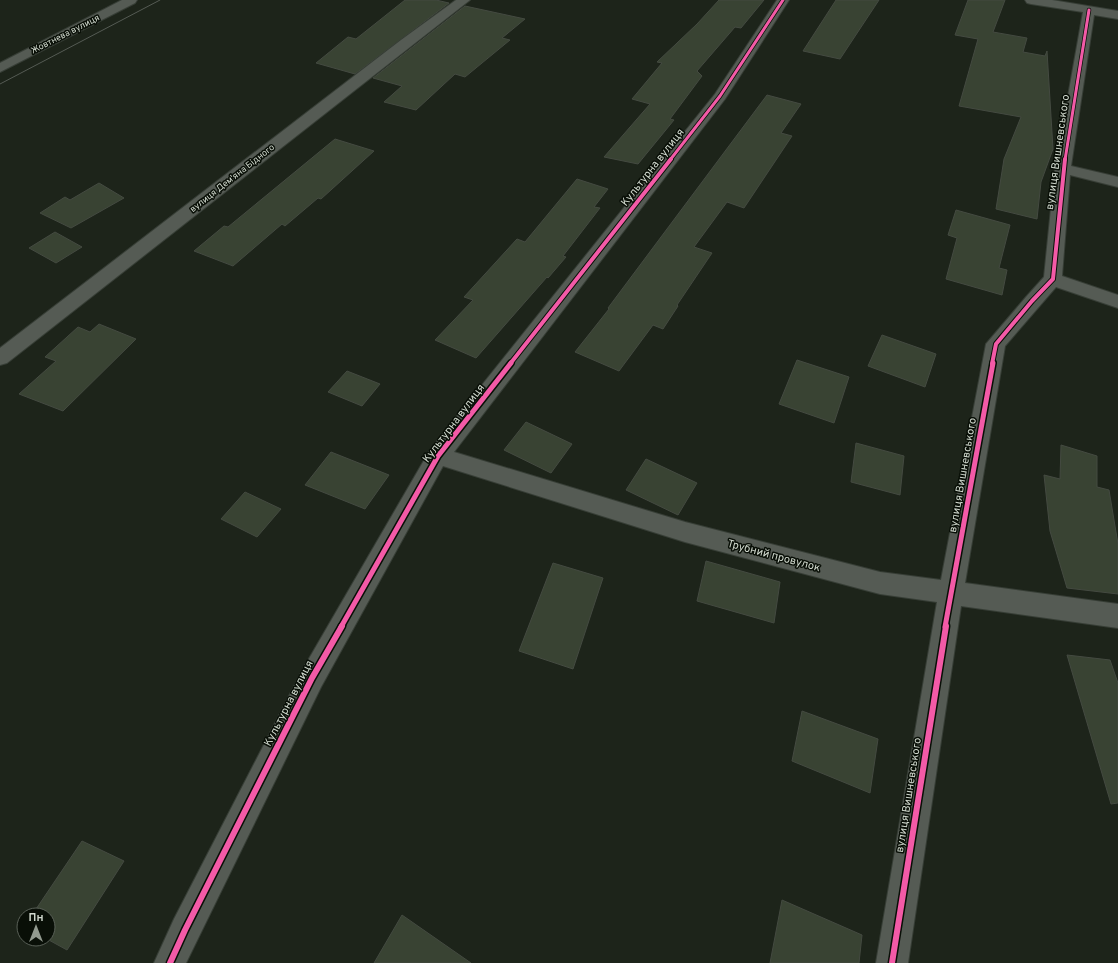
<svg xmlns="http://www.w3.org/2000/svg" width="1118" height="963" viewBox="0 0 1118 963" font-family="Overpass,sans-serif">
<rect width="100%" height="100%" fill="#1d241a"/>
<path fill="#394333" stroke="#444a41" d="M405,0H436L449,3L355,74L316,63L348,37L356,39Z
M719,0H764L741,28L735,27L697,71L702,76L670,119L674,120L638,164L604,157L650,104L632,99L662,63L657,62L697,24Z
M836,0H879L840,59L803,51Z
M968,0H1005L993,32L1027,38L1023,52L1045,56L1047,51L1053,149L1041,182L1037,219L996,209L1004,159L1021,117L959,106L978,39L955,35Z
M465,6L525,19L502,38L510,40L465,77L455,74L416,110L384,102L402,86L373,78Z
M767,95L801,104L781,133L792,136L744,208L727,202L694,247L712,253L677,305L678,306L663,329L653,325L619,371L575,352L609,309L608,308Z
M335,139L374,151L321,199L318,198L285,226L282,224L233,266L194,251L224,226L228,227Z
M577,179L608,189L594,207L600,208L563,256L566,257L548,278L547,277L476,358L435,340L473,300L464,297L517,239L525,242Z
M99,183L124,198L71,228L40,213L65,197L70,200Z
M956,210L1010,225L999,268L1007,270L1002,295L946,279L957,238L948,235Z
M55,232L82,247L56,263L29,248Z
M99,324L136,339L63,411L19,394L56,361L45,357L78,327L90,332Z
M882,335L936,354L925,387L868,366Z
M797,360L849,377L834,423L779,404Z
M347,371L380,384L362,406L328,392Z
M526,422L572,444L551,473L504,450Z
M856,443L904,456L900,495L851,482Z
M1061,445L1097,456V487L1109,490L1118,544V594L1067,588L1050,531L1044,475L1060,479Z
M331,452L389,475L365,509L305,485Z
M646,459L697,483L678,515L626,490Z
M245,492L281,509L257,537L221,519Z
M706,561L780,582L774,623L697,601Z
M553,563L603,578L573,669L519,651Z
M1067,655L1110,660L1118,683V803L1111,804Z
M802,711L878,739L870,793L792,761Z
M82,841L124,861L67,950L47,939L48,915H32Z
M782,900L862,935L859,963H770Z
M402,915L471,963H374Z"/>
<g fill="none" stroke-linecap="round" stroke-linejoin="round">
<defs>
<path id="minor" d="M122,0H137L135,3L0,72V63Z
M456,0H470L7,363L0,365V348L401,40Z
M777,0H789L725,99L454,452L685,522L880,572L941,580L986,344L1026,297L1044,277L1055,169L1083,12L1031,4L1027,3L1025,0H1052L1118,11V19L1094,15L1071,166L1118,177V187L1070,175L1062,276L1118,295V308L1056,287L1005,346L965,583L1118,604V628L961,606L908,963H876L937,602L880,594L685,542L443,466L321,687L186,963H154L174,919L303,669L430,450L715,94Z"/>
</defs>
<use href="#minor" stroke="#373e36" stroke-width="2"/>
<use href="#minor" fill="#555b54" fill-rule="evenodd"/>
<path stroke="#555b54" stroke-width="1" d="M0,84L160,0"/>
<defs>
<path id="cycleway-far3" d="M670,160L720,96L783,0
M1065,160L1089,10"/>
<path id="cycleway-far2" d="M510,364L671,159
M992,364L996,344L1032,301L1053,279L1065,159"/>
<path id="cycleway-far1" d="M341,627L438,456L511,363
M945,627L993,363"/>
<path id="cycleway" d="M170,963L185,930L312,678L342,626
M892,963L946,626"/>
</defs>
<use href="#cycleway-far3" stroke="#090f07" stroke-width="4.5"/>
<use href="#cycleway-far2" stroke="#090f07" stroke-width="6"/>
<use href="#cycleway-far1" stroke="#090f07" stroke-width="8"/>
<use href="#cycleway" stroke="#090f07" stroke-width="9"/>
<use href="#cycleway-far3" stroke="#f35aa7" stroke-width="3"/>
<use href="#cycleway-far2" stroke="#f35aa7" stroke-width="4"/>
<use href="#cycleway-far1" stroke="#f35aa7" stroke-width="5"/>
<use href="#cycleway" stroke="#f35aa7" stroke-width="6"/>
</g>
<g text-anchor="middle" stroke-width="3" stroke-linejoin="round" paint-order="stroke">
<g font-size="9" fill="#d1d9ce" stroke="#090f07">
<text transform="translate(65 34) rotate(-27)" y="3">Жовтнева вулиця</text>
<text transform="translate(232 178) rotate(-38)" y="3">вулиця Дем'яна Бідного</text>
</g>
<g font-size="11" fill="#d1d9ce" stroke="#090f07">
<text transform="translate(1057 152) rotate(-82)" y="4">вулиця Вишневського</text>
<text transform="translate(652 167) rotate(-52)" y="4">Культурна вулиця</text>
<text transform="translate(453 423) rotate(-53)" y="4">Культурна вулиця</text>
<text transform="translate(962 475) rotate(-80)" y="4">вулиця Вишневського</text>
<text transform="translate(774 555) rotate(15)" y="4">Трубний провулок</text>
<text transform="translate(288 703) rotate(-63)" y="4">Культурна вулиця</text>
<text transform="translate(908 795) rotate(-81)" y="4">вулиця Вишневського</text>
</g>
</g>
<g transform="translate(36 927)"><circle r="19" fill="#090f07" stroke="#596057"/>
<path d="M0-3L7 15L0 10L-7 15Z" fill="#929a8f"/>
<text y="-6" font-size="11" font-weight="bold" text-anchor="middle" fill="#d1d9ce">Пн</text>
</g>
</svg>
